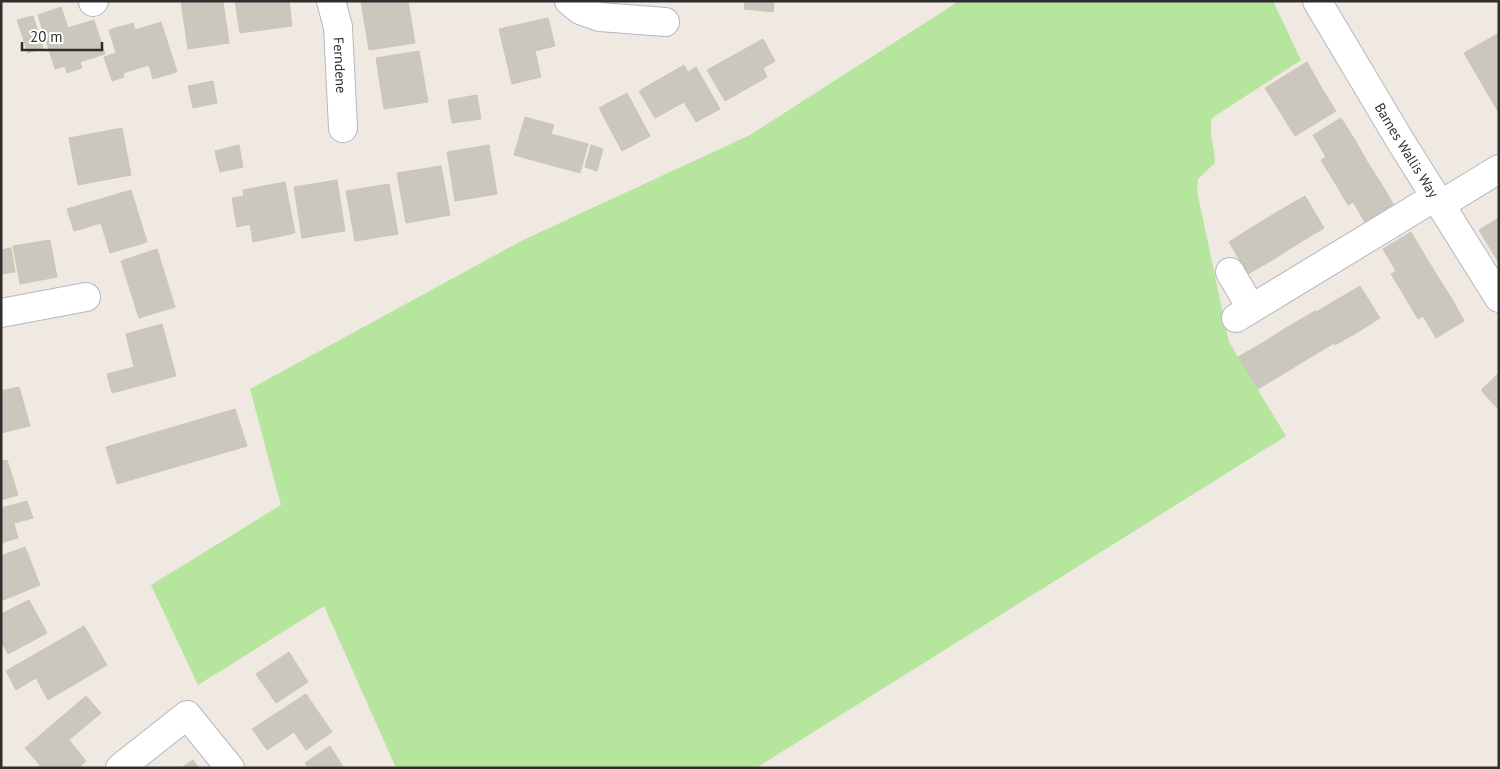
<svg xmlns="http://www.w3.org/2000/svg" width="1500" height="769" viewBox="0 0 1500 769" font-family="'PT Sans',sans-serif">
<rect width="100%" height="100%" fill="#efe9e1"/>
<path fill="#b6e59e" d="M959,1H1273L1301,60L1212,118C1208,132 1215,148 1215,163L1198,179L1197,191L1229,342L1286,436L756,768H396L324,606L198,685L151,585L281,505L250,389L521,241L750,135Z"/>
<path fill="#cbc7bf" stroke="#cbc5ba" d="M181,1H223L229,43L188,49Z
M235,1H289L292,26L240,33Z
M361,1H408L415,43L369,50Z
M745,1H774L773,12L744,9Z
M61,7L68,28L94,20L105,54L80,62L82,68L67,73L65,66L55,69L38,15Z
M33,16L43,48L28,53L17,20Z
M548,18L555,46L535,51L541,77L512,84L499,29Z
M161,22L177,72L153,79L149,65L123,73L124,77L112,81L104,57L116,53L109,30L133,23L135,30Z
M1499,33V113L1464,53Z
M763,39L775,61L763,68L767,77L725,101L707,70Z
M419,51L428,102L384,109L376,58Z
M1307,62L1321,87L1280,112L1265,88Z
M684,65L688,72L696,67L720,109L696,122L684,102L655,118L639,91Z
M213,81L217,103L193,108L188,86Z
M1321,87L1336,111L1295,136L1280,112Z
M627,93L650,136L622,151L599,108Z
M477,95L481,119L452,123L448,100Z
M525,117L554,125L551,134L588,144L580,173L514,155Z
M1341,118L1355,140L1326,157L1313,135Z
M122,128L131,175L78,185L69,138Z
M1355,140L1368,163L1335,183L1321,160Z
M239,145L243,167L220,172L215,151Z
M489,145L497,194L455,201L447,152Z
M591,145L603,149L597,171L585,167Z
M1368,163L1382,185L1348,205L1335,183Z
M441,166L450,215L406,223L397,173Z
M337,180L345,231L302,238L294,187Z
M285,182L295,233L253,242L250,224L237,227L232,198L244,196L243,190Z
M389,184L398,234L355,241L346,191Z
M1382,185L1395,207L1366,224L1353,202Z
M131,190L147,242L110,253L101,223L74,231L67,209Z
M1305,196L1324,228L1299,243L1279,211Z
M1279,211L1299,243L1274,259L1254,226Z
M1499,218V263L1479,230Z
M1254,226L1274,259L1248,274L1229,242Z
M1411,232L1424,254L1396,271L1383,249Z
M50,240L57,277L20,284L13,246Z
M11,248L15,272L1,274V250Z
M157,249L175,307L139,318L121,261Z
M1424,254L1438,277L1405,297L1391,274Z
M1438,277L1452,299L1418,319L1405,297Z
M1360,286L1380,318L1358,332L1338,299Z
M1338,299L1358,332L1335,345L1316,312Z
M1452,299L1464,321L1436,338L1423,316Z
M1315,311L1334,343L1309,358L1289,326Z
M162,324L176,376L112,393L107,374L134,367L126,334Z
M1289,326L1309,358L1283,374L1264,342Z
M1264,342L1283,374L1258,389L1238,357Z
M1499,373V409H1498L1481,390Z
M19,387L30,426L1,433V391Z
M235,409L247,446L117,484L106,447Z
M7,460L18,495L1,500V461Z
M27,501L33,518L14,523L18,538L1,543V508Z
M25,547L40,585L1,601V556Z
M29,600L47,633L8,654L1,641V614Z
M84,626L107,665L48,700L36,678L16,690L6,671Z
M289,652L308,682L276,703L256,674Z
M306,694L332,732L306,750L294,732L267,750L252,729Z
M86,696L101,713L69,740L86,761L78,768H36L40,765L25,748Z
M330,746L344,768H308L305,763Z
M193,760L199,768H181Z"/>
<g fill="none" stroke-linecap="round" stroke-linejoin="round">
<defs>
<g id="minor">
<path id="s1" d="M331,1L338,27L343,128"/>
<path d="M569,1L580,10L600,17L665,22"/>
<path id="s2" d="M1317,1L1401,142L1499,298"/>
<path d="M93,2L94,1"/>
<path d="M1440,205L1499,169"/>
<path d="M1230,272L1251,308"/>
<path d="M1,313L86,297"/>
<path d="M1236,318L1435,197"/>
<path d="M120,768L187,715L230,768"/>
</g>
</defs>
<use href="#minor" stroke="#b4b7c1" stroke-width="30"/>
<use href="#minor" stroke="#fff" stroke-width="28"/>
</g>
<g text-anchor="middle" stroke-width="4" stroke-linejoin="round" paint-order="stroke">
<g font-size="14" fill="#2e2e2e" stroke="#fff">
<text dy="5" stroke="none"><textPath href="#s1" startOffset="65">Ferndene</textPath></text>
<text dy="5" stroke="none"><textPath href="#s2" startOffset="174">Barnes Wallis Way</textPath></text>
</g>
</g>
<rect width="1500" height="769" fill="none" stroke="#2e2e2e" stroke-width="5"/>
<path d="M22 42v8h80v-8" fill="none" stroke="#2e2e2e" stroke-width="2.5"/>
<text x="30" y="42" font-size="15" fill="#2e2e2e" stroke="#ffffff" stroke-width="4" paint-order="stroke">20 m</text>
</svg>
